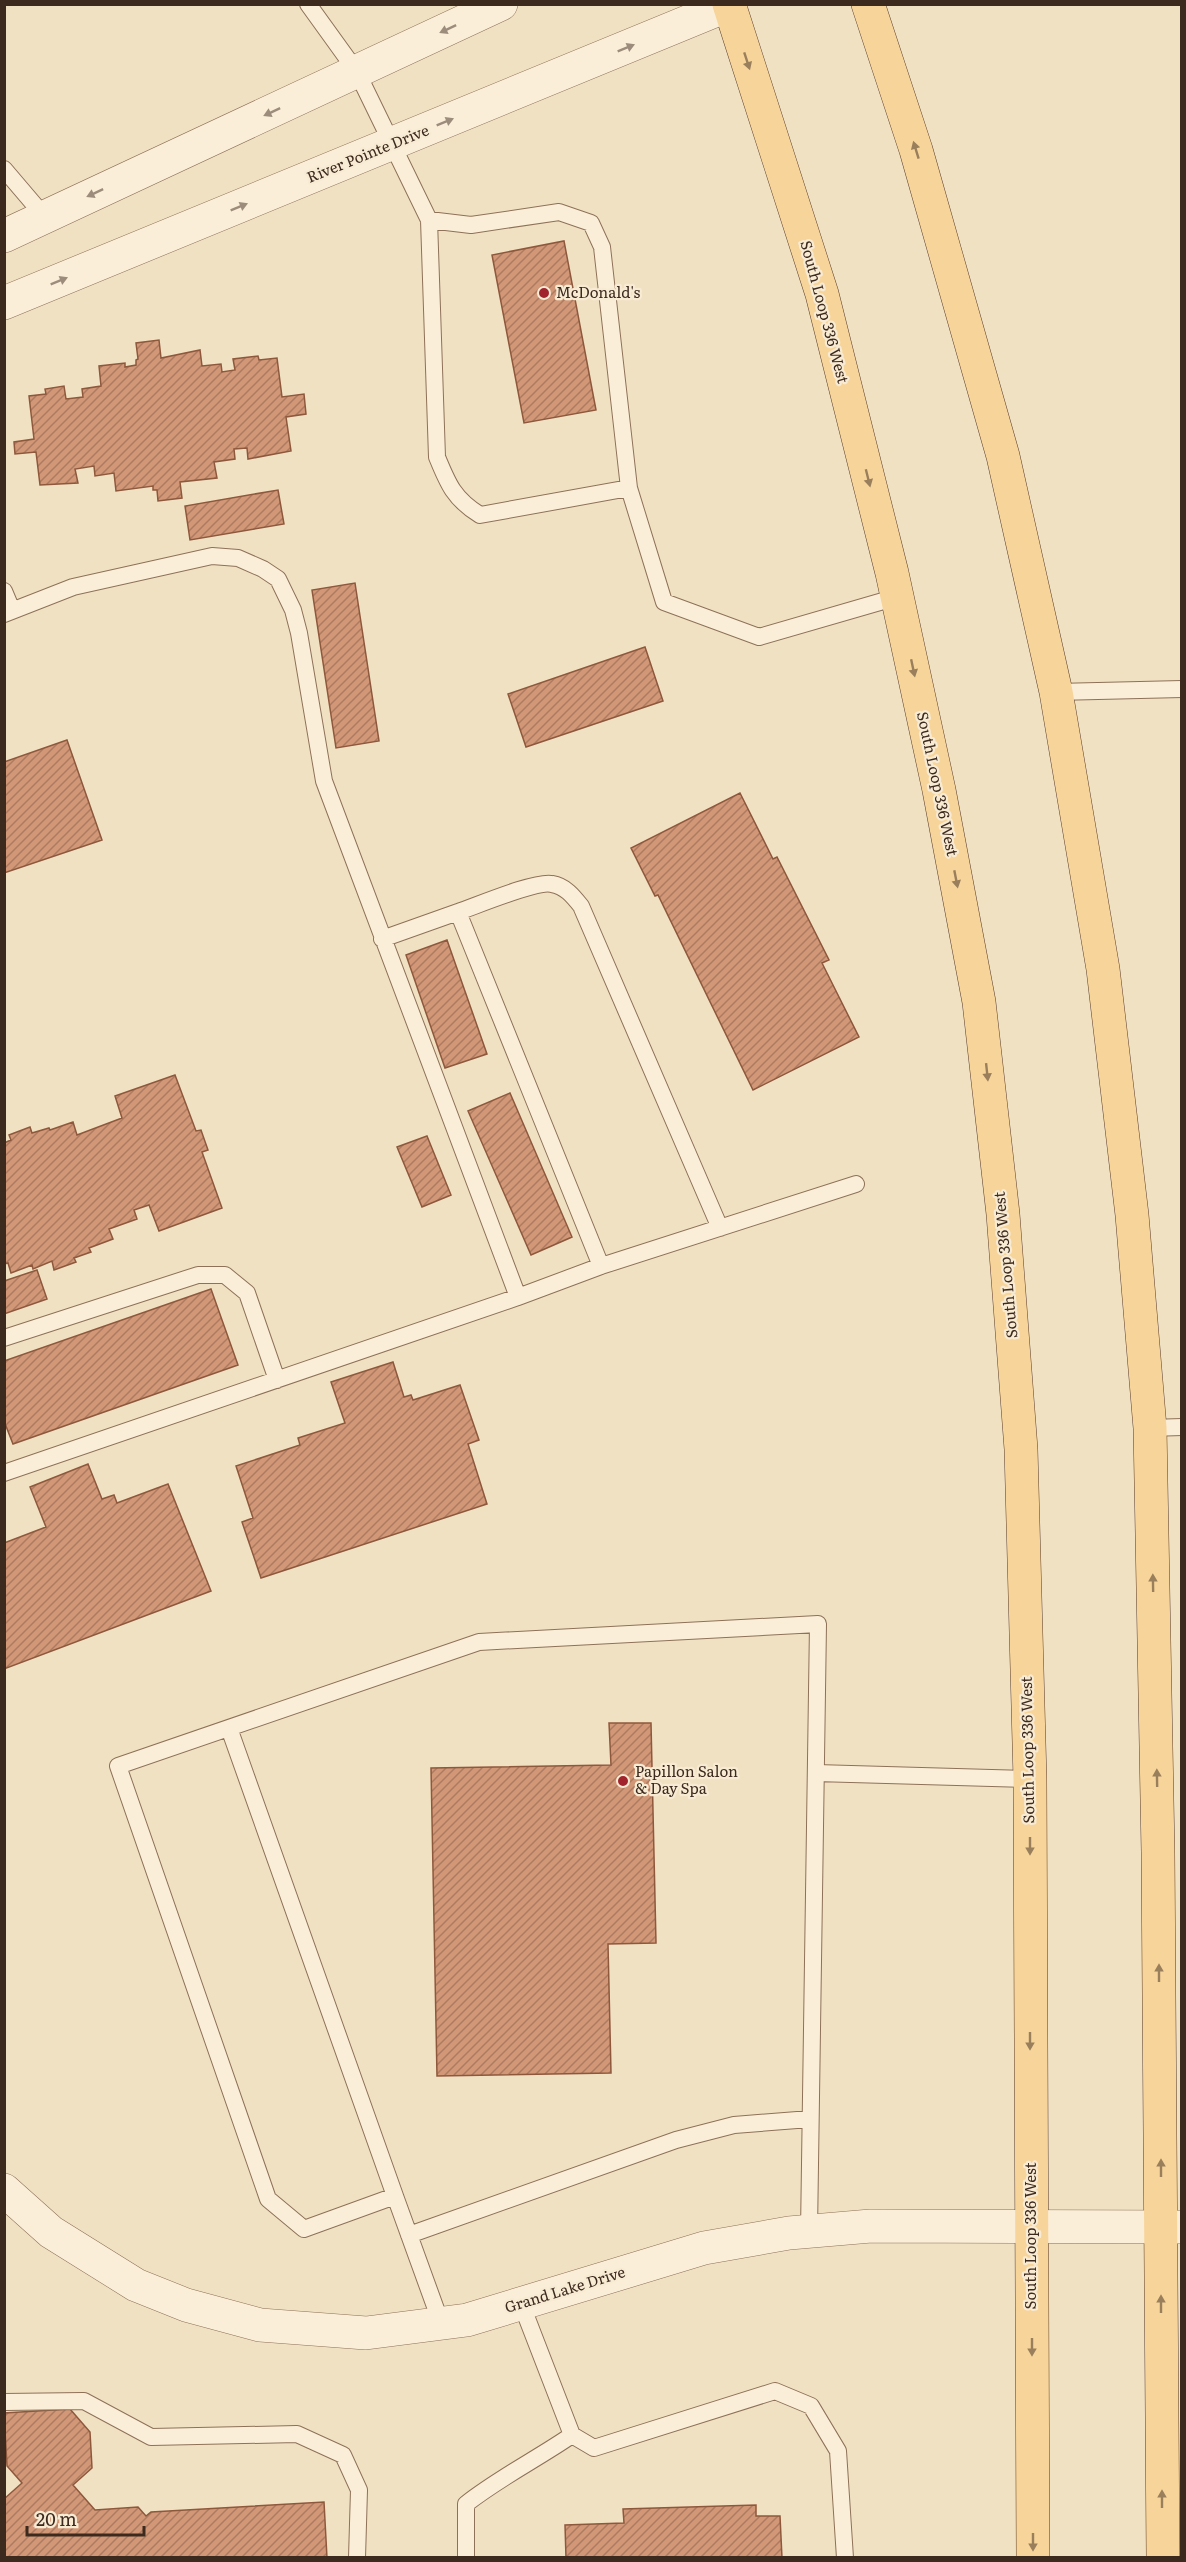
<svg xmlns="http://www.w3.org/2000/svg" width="1186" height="2562" viewBox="0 0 1186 2562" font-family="Literata,serif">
<defs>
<pattern id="building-hatch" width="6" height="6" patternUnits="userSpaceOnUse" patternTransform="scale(1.5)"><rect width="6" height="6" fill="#d29777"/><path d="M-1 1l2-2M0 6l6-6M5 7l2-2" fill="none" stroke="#ac7b61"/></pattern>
</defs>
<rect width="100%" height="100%" fill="#f1e1c3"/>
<path fill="url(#building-hatch)" stroke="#8e583d" stroke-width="1.5" d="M564,241L596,410L524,423L492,255Z
M159,340L161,358L200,350L202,366L221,364L222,372L235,370L233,359L258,356L259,360L277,358L282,397L304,394L306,414L286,417L291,451L248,459L247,448L234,449L235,459L214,462L217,478L180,482L182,498L158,501L157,490H153V486L116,491L114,473L95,476L94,466L75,469L78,483L40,485L36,452L15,454L14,442L34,439L29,396L46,394L45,389L64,386L66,399L83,397L82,389L101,386L99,366L125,363V367L136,365V360L138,359L136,343Z
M278,490L284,524L190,540L185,506Z
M355,583L379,741L336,748L312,590Z
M645,647L663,701L526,747L508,694Z
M67,740L102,840L4,873V762Z
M740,793L773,859L777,857L829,960L822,963L859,1037L753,1090L658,895L655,896L631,848Z
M447,940L487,1054L445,1068L406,955Z
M175,1075L196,1131L201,1130L208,1150L202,1152L222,1208L159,1231L149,1205L134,1210L137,1219L109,1229L113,1239L89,1248L91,1252L74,1258L76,1262L54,1270L52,1261L33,1269L32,1265L11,1273L8,1263L4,1264V1143L11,1140L9,1135L30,1127L32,1133L49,1128L50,1130L73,1122L77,1135L122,1118L115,1096Z
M510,1093L572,1237L531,1255L468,1111Z
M427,1136L451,1195L422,1207L397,1147Z
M37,1270L47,1299L4,1314V1281Z
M211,1289L238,1365L13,1444L4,1421V1361Z
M393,1362L404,1397L411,1395L413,1400L460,1385L479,1440L468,1444L487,1504L261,1578L242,1522L253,1518L236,1466L300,1445L298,1438L345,1423L331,1382Z
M88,1464L102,1499L114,1495L117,1503L168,1484L211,1591L4,1669V1543L46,1527L30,1487Z
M609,1723H651L656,1943L608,1944L611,2073L437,2076L431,1768L611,1765Z
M70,2409L90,2432L92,2468L73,2485L95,2510L138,2507L146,2516L151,2512L324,2502L327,2558H4V2499L22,2483L7,2466L4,2413Z
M756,2505V2516H780L782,2558H566L565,2525L624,2523L623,2509Z"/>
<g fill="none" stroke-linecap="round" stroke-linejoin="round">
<defs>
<path id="service" d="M308,4L357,72L429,220L437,457C448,484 454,499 480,515L629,488L664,602L759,637L897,597
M4,169L44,216
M429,220L471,225L559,212L591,223L602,247L629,488
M4,591L12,610
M4,614L73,587L212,556L238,558L263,569L278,579L293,610L299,633L324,781L518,1297L4,1473
M1056,692L1182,689
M382,939L458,912
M601,1266L458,912C476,906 537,880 552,884C565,886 573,896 581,906L720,1228
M518,1297L601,1266L856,1184
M4,1338L198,1275H225L247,1293L277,1380
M1150,1428L1182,1427
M229,1728L395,2196
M816,1773L1030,1779
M409,2235L676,2140L734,2125L810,2119
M521,2303L572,2435L594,2448L775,2391L811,2406L838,2451L845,2558
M441,2323L395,2196L304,2229L268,2199L118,1766L479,1642L818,1624L809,2232
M4,2402L84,2401L151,2437L297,2434L343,2455L359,2490L357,2558
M466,2558V2504C499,2478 537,2459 572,2435"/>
<path id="minor" d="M4,236L501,4
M4,303L731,4
M4,2190L51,2232L136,2285L186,2305L260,2325L366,2333L467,2320L704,2248L789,2233L871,2226L1182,2227"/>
<path id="primary" d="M729,4L822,294L892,573L939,790L979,1002L1003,1214L1021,1449L1030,1779L1033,2558
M868,4L916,150L1003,456L1056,692L1103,969L1132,1215L1150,1428L1158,1852L1163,2558"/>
</defs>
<use href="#service" stroke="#8d7158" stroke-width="18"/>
<use href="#minor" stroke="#8d7158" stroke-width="34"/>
<use href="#primary" stroke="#5b3f2d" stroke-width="34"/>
<use href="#service" stroke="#fbeed8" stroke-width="16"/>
<use href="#minor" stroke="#fbeed8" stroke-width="33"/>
<use href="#primary" stroke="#f7d499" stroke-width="33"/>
</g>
<defs><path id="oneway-solid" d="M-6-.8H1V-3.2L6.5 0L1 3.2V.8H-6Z" transform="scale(1.5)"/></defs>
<g fill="#9c8c7b">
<use href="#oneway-solid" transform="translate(448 29) rotate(155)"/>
<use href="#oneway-solid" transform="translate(626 48) rotate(-22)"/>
<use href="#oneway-solid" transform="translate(272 112) rotate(155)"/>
<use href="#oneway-solid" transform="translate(445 122) rotate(-22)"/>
<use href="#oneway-solid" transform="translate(95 193) rotate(155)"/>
<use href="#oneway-solid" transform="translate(239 207) rotate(-22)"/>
<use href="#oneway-solid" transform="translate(59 281) rotate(-22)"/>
</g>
<g fill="#9a7f5c">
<use href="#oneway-solid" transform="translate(747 61) rotate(72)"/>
<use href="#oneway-solid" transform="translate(916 150) rotate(-107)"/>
<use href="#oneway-solid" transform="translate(868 478) rotate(76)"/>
<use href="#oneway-solid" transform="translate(913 668) rotate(78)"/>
<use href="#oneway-solid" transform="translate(956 879) rotate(79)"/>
<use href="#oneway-solid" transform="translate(987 1072) rotate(84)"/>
<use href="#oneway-solid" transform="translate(1153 1583) rotate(-91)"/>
<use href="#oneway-solid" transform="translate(1157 1778) rotate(-91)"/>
<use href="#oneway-solid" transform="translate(1030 1846) rotate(90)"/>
<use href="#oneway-solid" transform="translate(1159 1973) rotate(-90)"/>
<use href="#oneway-solid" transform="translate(1030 2041) rotate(90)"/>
<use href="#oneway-solid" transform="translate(1161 2168) rotate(-90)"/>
<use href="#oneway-solid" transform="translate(1161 2304) rotate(-90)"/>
<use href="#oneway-solid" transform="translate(1032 2347) rotate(90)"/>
<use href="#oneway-solid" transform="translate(1162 2499) rotate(-90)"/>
<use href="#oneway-solid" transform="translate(1033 2542) rotate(90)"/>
</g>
<g fill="#a1242d" stroke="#f8ebd4" stroke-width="2">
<circle cx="544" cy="293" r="6"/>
<circle cx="623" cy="1781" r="6"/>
</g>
<g text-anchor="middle" stroke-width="4.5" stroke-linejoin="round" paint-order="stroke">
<g font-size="15" fill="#3c2a1e" stroke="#f8ebd4">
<text transform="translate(368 154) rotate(-22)" y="5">River Pointe Drive</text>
<text transform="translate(824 312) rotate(75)" y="5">South Loop 336 West</text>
<text transform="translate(937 784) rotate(78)" y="5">South Loop 336 West</text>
<text transform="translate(1006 1265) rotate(-95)" y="5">South Loop 336 West</text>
<text transform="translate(1028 1750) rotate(-91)" y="5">South Loop 336 West</text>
<text transform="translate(1031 2236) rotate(-90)" y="5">South Loop 336 West</text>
<text transform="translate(565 2290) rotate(-17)" y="5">Grand Lake Drive</text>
</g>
<g font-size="15" fill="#3c2a1e" stroke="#f8ebd4" text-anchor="start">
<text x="556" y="298">McDonald's</text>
<text x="635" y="1777">Papillon Salon<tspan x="635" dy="17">&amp; Day Spa</tspan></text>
</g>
</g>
<rect width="1186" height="2562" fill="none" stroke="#3c2a1e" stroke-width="12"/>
<path d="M27 2526v9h117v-9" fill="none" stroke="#3c2a1e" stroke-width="3"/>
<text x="36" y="2526" font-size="18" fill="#3c2a1e" stroke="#f8ebd4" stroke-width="4.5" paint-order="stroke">20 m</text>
</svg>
